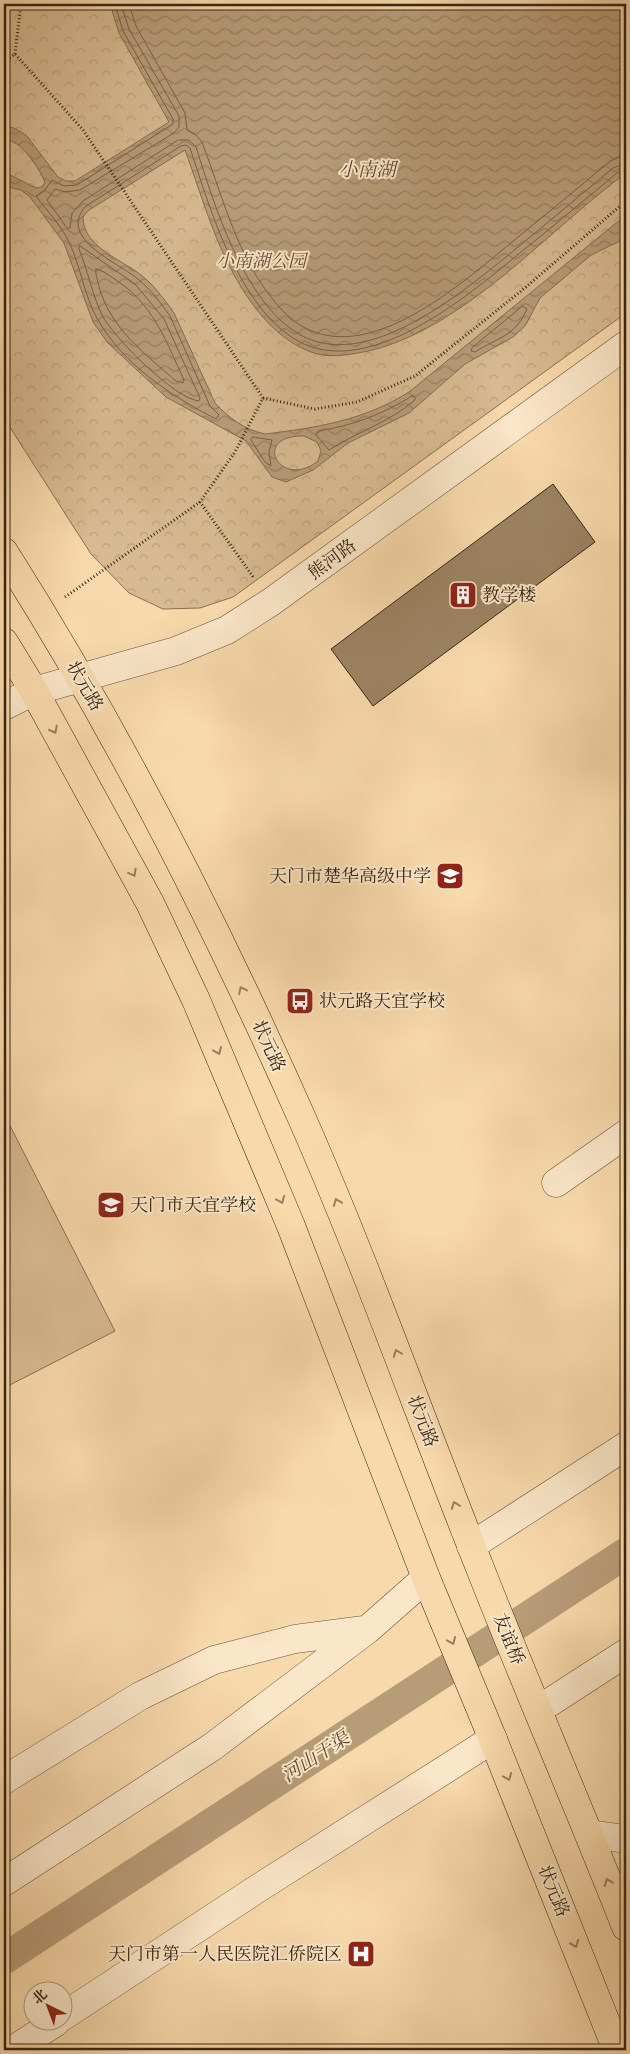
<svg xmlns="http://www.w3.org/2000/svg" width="630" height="2054" viewBox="0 0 630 2054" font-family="'IM FELL Double Pica','Noto Serif SC',serif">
<defs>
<pattern id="park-crowns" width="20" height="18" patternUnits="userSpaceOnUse" patternTransform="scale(1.25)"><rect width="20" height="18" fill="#d7ba91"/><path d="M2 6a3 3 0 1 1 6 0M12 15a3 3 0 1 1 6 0" fill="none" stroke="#b9a07c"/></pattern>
<pattern id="water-waves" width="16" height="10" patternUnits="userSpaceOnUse" patternTransform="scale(1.25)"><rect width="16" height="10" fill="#b79c78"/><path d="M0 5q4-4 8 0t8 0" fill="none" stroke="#967f61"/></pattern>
</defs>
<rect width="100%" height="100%" fill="#f8d9ab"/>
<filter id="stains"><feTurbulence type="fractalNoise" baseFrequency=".004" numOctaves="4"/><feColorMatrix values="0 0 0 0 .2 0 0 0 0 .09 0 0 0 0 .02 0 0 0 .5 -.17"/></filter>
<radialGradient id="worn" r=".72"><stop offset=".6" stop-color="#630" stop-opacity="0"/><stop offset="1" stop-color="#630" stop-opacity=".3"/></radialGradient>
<path fill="url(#park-crowns)" stroke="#887052" d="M4,4H626V313L233,597L200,608L163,609L129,593L91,554L4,418Z"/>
<path fill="#d7ba91" stroke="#887052" d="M4,1114L115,1331L4,1388Z"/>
<path fill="url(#water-waves)" stroke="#846c50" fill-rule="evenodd" d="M110,4H626V173C544,233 455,340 352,354C338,356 324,357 311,352C286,343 266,323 251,302C218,256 204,202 185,150L89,210L83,217C83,247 121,259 141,275C154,285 165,300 174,313L215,403C229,418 245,430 265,434C316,428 365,420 409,392L626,215V238L591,255L540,298L525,326L513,337L465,364L409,413L348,443L313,470L286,482L272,477L246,441L166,397L108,343L93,322L64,243L30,197L21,190L4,186V172L36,188L42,187L45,182C39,168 20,138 4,140V126L14,128L26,135L58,177L66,181H75L169,122L119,33ZM304,436L317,442L321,451L318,461C280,491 250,435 304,436Z"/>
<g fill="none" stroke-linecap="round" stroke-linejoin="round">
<path stroke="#786046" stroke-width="1" d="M115,4L123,31L173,119V124L77,185L64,186L52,180L45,190L36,196C47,211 61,225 69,242C81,267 84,296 98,320C124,365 171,396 216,419L219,415L210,406L170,316C161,303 151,290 139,280C120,263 56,239 86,206L181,146L186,145L190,148C210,208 236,299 290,336C364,388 472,292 526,248C557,223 587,198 617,173L626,169
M121,4L129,29L179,116V127L174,133L80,190L65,192L55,189L47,200L67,228H70L72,213L83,201L178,140H189L196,147C214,204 242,296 294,331C365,380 471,285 523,243C553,218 583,193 613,168L626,163
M129,4L136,26L185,113L187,130L196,135L202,142C224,200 238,262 281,309C350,384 456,288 512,242C545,215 577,189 609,162L618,157L626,155
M80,246L135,284L164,319L200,398L199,401C175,399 113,337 102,315C92,294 88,271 79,249Z
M96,269C102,270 107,274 113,278C153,303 165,339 184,380L183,383L176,381C145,354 111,329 99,287C98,281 95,274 96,269Z
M523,306L527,309C515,337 498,337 475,352L471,351L472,348Z
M412,396L415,397V400C390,422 357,432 329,450L316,435L318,431C352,426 383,414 412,396Z
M253,437L272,440L269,452L271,466L265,462L251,440Z"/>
<path stroke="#b79c78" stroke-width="31" d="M4,1959L626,1553"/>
</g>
<path fill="#9c8363" stroke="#382514" d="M553,484L595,542L373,706L331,649Z"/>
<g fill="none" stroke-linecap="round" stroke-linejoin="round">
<defs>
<path id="minor" d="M4,706L34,691L176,651L227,630L271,602L626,345
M556,1183L626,1134
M471,1546L626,1446
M538,1710L626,1653
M4,1780L140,1696L214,1660L295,1639L364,1630
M589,1834L626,1839
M4,1882L212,1747L367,1630L426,1578
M62,2017L257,1889L493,1739
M13,2050L56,2022"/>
<path id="major" d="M4,552C119,733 217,926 304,1123C368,1269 421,1420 480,1568C527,1688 579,1807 626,1927
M4,642L34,691L150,903L196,1000L291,1226L426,1578L490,1732L617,2050"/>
</defs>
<use href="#minor" stroke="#68523a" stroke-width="29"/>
<use href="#major" stroke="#382514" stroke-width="29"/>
<path stroke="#382514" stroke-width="3" stroke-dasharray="1 2.5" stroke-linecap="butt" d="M15,54L21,4
M4,62L15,54L83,130L263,398L235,452L200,502L254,578
M263,398L315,409L357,402L415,376L526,287L626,201
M65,597L200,502"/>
<use href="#minor" stroke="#fae6c8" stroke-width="28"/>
<use href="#major" stroke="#f8d9ab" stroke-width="28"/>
</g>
<defs><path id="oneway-chevron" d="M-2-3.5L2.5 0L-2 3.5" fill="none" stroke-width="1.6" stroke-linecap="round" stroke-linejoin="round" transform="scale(1.25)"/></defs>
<g stroke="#987f60">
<use href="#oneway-chevron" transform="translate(54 730) rotate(62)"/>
<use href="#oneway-chevron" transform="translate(133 873) rotate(61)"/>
<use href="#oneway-chevron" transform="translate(242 990) rotate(-116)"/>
<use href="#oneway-chevron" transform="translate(218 1051) rotate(67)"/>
<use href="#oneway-chevron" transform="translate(281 1200) rotate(68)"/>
<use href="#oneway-chevron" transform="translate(337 1202) rotate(-112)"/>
<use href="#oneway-chevron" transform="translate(397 1353) rotate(-111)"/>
<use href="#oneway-chevron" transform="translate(455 1505) rotate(-111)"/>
<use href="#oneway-chevron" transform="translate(452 1641) rotate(67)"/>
<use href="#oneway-chevron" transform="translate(508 1777) rotate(68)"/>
<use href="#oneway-chevron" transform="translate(608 1882) rotate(-111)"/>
<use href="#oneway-chevron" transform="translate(575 1944) rotate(68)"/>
</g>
<defs>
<symbol id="building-square" viewBox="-11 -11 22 22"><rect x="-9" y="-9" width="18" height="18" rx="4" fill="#8f2418" stroke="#fae6c8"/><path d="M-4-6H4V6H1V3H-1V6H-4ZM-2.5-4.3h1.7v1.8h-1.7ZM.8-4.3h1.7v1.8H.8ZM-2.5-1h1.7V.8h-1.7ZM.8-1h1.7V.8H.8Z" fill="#fff"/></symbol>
<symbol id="school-square" viewBox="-11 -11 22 22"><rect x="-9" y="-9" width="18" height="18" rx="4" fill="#8f2418" stroke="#fae6c8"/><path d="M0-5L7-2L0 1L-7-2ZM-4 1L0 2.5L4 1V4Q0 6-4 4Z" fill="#fff"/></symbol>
<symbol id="bus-square" viewBox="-11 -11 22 22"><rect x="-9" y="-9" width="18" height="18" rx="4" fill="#8f2418" stroke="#fae6c8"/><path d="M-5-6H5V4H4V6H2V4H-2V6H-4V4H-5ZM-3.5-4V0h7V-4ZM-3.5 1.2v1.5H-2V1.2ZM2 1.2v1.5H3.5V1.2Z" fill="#fff"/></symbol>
<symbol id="hospital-square" viewBox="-11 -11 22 22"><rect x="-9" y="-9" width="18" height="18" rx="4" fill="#8f2418" stroke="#fae6c8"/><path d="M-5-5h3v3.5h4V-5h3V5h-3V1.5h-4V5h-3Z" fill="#fff"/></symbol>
</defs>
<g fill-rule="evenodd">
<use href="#building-square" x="447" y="579" width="32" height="32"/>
<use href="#school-square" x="434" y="860" width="32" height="32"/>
<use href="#bus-square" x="284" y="985" width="32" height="32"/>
<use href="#school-square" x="95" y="1189" width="32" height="32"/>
<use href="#hospital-square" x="345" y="1938" width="32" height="32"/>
</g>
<g text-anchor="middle" stroke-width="4" stroke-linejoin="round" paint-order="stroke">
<g font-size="18" font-style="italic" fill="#604a33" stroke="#fae6c8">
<text x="261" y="267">小南湖公园</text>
</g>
<g font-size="18" fill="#382514" stroke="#fae6c8">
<text transform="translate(332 559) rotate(-36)" y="6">熊河路</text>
<text transform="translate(85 686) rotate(60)" y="6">状元路</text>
<text transform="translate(269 1046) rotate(65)" y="6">状元路</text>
<text transform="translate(423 1421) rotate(69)" y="6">状元路</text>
<text transform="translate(509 1639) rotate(68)" y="6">友谊桥</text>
<text transform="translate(554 1891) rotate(68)" y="6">状元路</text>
</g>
<g font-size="18" fill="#382514" stroke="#fae6c8" text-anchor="start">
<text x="482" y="601">教学楼</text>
<text x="431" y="882" text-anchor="end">天门市楚华高级中学</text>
<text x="319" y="1007">状元路天宜学校</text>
<text x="130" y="1211">天门市天宜学校</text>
<text x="342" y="1960" text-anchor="end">天门市第一人民医院汇侨院区</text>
</g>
<g font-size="19" font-style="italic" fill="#5e4932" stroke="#fae6c8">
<text x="367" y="176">小南湖</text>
<text transform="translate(315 1756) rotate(-33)" y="7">河山干渠</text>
</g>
</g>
<rect width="630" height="2054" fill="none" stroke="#f8d9ab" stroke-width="20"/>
<rect x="5" y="5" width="620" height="2044" fill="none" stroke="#382514" stroke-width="2.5"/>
<rect x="10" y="10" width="610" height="2034" fill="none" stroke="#382514"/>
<g transform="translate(48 2006) rotate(318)"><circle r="24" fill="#fae6c8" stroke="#ac9980"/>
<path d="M0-4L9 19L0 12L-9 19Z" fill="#8f2418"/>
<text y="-8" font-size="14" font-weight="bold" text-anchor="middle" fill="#382514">北</text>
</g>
<rect width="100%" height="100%" filter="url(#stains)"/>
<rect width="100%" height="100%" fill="url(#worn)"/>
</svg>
